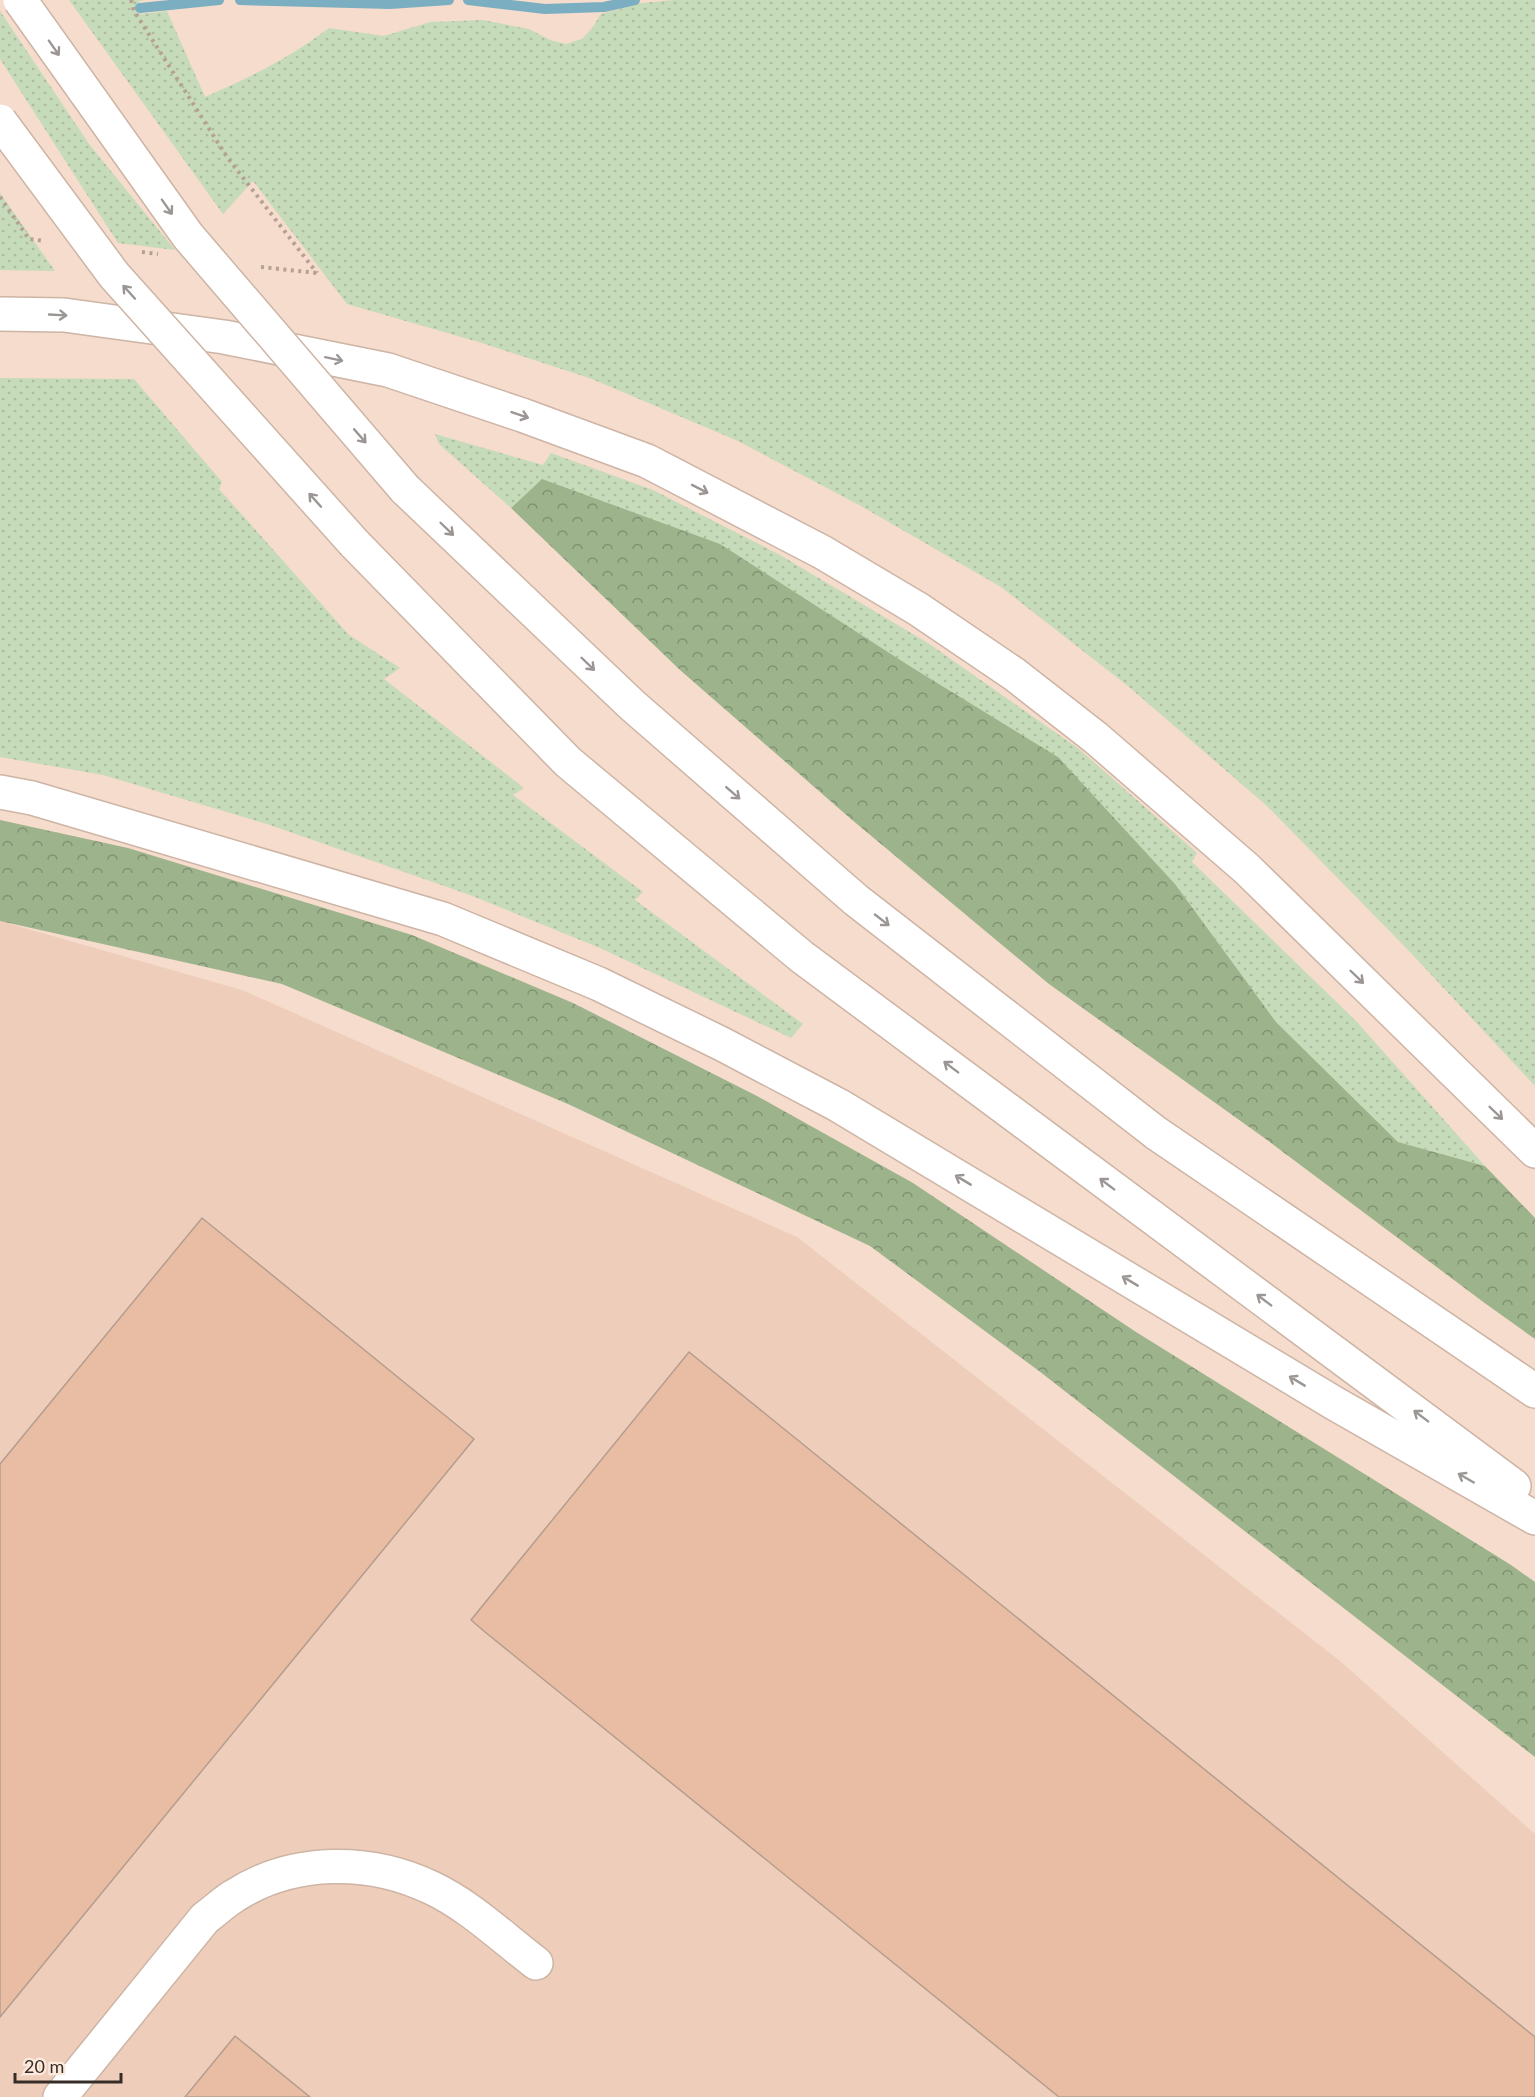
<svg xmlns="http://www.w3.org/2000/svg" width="1535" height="2097" viewBox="0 0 1535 2097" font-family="Lato,sans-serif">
<defs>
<pattern id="grass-dots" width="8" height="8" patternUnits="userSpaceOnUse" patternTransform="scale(1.5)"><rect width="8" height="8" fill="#c6dbb9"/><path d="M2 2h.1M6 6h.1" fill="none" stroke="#abbc9f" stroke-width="1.8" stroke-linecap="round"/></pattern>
<pattern id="forest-crowns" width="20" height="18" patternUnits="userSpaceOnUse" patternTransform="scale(1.5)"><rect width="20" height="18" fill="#9cb38c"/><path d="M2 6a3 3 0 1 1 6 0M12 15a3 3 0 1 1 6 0" fill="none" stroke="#809272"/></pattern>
</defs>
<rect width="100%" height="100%" fill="#f5dccc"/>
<path fill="#eeceba" d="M0,921L242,990L797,1237L1340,1661L1535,1834V2097H0Z"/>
<path fill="url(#grass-dots)" d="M69,0H145L139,1L141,14L167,11L205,97C249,78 291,57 329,28L384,36L430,22L483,20L529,29L550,40L566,44L582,39L593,27L601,14L642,3L674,0H1535V1086L1410,952L1267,806L1128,686L1001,587L861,506L738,441L592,379L482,343L347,304L253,181L223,214Z
M0,11L89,144L175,250L118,243L0,59Z
M0,193L55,271L0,270Z
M0,378L134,379L222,482L219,489L349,635L400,668L384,679L524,788L513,795L643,892L635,900L803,1024L791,1038L600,948L470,895L270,825L103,775L0,757Z
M435,434L543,465L551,453L653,490L780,555L928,643L1079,749L1197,853L1192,862L1356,1021L1485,1166L1398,1142L1276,1022L1175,884L1058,757L908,665L540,481L511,508L439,444Z"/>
<path fill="url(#forest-crowns)" d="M542,479L720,544L908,665L1058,757L1175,884L1276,1022L1398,1142L1485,1166L1535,1218V1339L1486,1304L1263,1137L1049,984L851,819L680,670L511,508Z
M0,820L128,848L412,935L573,1003L757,1096L913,1183L1136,1332L1511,1565L1535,1582V1757L1039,1371L870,1246L568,1104L282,984L0,921Z"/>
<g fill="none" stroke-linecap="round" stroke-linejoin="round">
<path stroke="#7caec2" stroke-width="10" d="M240,0L390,4L449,0
M468,0L545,9L604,7L635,0
M140,8L219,0"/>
</g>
<path fill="#e8bda3" stroke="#b59d8e" stroke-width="1.5" d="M202,1218L474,1439L0,2017V1464Z
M689,1352L1535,2037V2097H1059L485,1632L471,1620Z
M235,2036L310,2097H185Z"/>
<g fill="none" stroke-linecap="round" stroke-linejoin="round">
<defs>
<path id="street" d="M60,2097L205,1918C215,1911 224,1902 234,1896C293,1858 370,1858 432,1888C470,1906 502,1937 536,1963"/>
<path id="highway" d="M0,314L64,315L224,337L388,370L522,415L647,461L822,552L918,609L1014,674L1096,738L1247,869L1535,1151
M405,489L632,705L856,900L1156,1133L1535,1391
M354,543L568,762L802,957L1514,1486
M0,792L32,798L443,919L599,984L722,1044L838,1105L1334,1403L1535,1518"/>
</defs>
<use href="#street" stroke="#cdb4a5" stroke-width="36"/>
<use href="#highway" stroke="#cdb4a5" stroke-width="36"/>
<path stroke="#b5a194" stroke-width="4" stroke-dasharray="3 4.5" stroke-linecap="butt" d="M131,0L134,11L227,157L317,273
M0,197L29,239L45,241
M142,252L158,254
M261,267L317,273"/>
<use href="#street" stroke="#fff" stroke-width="33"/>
<use href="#highway" stroke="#fff" stroke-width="33"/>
<defs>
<path id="highway-bridge" d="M20,0L188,236L405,489
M0,121L114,275L354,543"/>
</defs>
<use href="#highway-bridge" stroke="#cdb4a5" stroke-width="36" stroke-linecap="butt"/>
<use href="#highway-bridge" stroke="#fff" stroke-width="33"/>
</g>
<defs><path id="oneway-shaft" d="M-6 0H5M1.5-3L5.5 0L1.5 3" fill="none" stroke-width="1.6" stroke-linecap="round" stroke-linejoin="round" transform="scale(1.5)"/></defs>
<g stroke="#9b9693">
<use href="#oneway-shaft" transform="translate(54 48) rotate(55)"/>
<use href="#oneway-shaft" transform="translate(167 207) rotate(55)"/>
<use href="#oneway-shaft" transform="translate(129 292) rotate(-132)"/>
<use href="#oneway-shaft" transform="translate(58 315) rotate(3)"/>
<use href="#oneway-shaft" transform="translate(334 359) rotate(12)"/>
<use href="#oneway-shaft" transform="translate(520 415) rotate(19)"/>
<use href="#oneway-shaft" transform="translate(360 436) rotate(49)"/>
<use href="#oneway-shaft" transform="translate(700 489) rotate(27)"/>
<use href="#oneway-shaft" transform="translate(315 500) rotate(-132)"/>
<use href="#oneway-shaft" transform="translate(447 529) rotate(44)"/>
<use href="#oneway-shaft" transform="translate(588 664) rotate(44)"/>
<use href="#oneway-shaft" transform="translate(733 793) rotate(41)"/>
<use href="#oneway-shaft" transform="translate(882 920) rotate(38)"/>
<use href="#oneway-shaft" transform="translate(1357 977) rotate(44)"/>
<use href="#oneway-shaft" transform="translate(951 1067) rotate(-143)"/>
<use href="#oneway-shaft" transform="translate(1496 1113) rotate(44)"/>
<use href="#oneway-shaft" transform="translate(963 1180) rotate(-149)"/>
<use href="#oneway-shaft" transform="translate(1107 1184) rotate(-143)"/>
<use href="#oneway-shaft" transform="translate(1130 1281) rotate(-149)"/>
<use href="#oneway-shaft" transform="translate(1264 1300) rotate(-143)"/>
<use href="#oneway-shaft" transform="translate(1297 1381) rotate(-149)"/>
<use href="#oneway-shaft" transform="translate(1421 1416) rotate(-143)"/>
<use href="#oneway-shaft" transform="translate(1466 1478) rotate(-150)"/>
</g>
<path d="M15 2073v9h106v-9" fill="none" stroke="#372d27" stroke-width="3"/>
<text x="24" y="2073" font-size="18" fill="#372d27" stroke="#feeadd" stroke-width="4.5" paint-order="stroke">20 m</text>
</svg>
